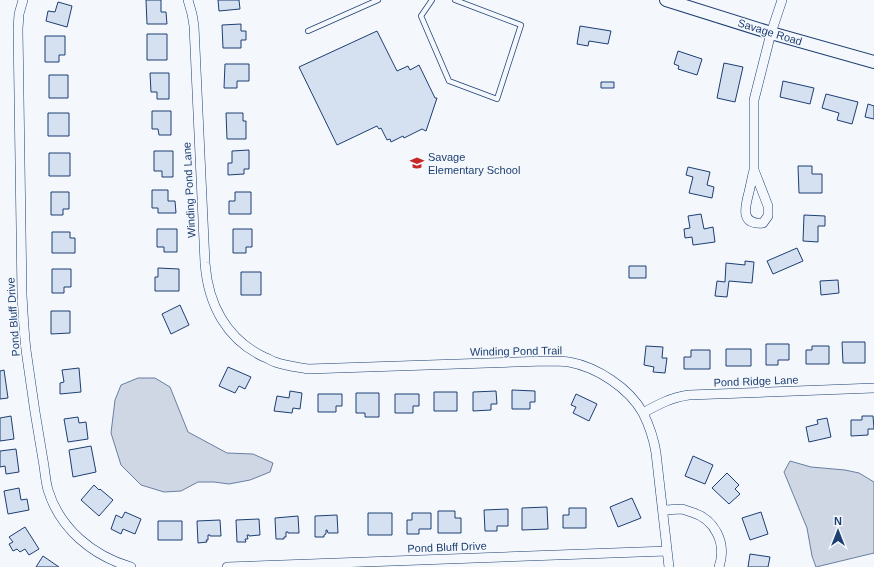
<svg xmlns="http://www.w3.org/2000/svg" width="874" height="567" viewBox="0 0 874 567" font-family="Arial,sans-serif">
<rect width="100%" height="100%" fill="#f4f7fb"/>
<path fill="#cfd7e4" stroke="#687fa3" d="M138,378H155L170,387L188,432L227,453L253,454L273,463L270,472L250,480L229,484L214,482H198L181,491L164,492L141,485L121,465L111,433L115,400L121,385Z
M790,461L811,467L845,470L859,473L874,482V553L816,567L812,556L807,528L784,472Z"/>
<path fill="#d5e0f0" stroke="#1d3f73" d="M146,0H161V12H166L167,24H147Z
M218,0H239L240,9L219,11Z
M58,2L72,6L67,27L46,21L48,11L55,12Z
M241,24V31H246V40H241V48H223L222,25Z
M580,26L611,31L608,44L589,41L588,46L577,44Z
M377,31L397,71L408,66L410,70L419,65L435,98H437L426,131L422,129L404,138L403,136L391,142L390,139L387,140L381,128L379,129L377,126L337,145L299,67Z
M147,34H167V60H147Z
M45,36H65V55H59V62H45Z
M678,51L702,59L697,75L678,69L679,66L674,64Z
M724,63L743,67L735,102L717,98Z
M225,64H249V81H237V88H224Z
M150,73H169V99H157V92H151Z
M49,75H68V98H49Z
M783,81L814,88L810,104L780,97Z
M601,82H614V88H601Z
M826,94L858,102L852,124L837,120L839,113L822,108Z
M868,104L874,106V119L865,117Z
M152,111H171V135H159L158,129H152Z
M48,113H69V136H48Z
M226,113H243V121H246V139H227Z
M249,150V169H244V174L228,175V163H232V151Z
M154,151H173V177H162V171H154Z
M49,153H70V176H49Z
M798,166H812V174H822V193H799Z
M688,167L710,172L707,185L714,187L712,198L689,193L693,177L686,175Z
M152,190H168V201H175L176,213H158V208H152Z
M51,192H69V209H63V215H51Z
M235,192H251V214H229V201H235Z
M701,214L704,229L713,227L715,242L693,245L692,237L685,238L684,229L690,228L688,216Z
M804,215L825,216V226H818V242L803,241Z
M157,229H177V252H164V247H157Z
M233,229H252V247H246V253H233Z
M52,232H70V238H75V253H52Z
M797,248L803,261L773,274L767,261Z
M745,261L754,262L752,283L729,281L727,297L715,296L717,281L725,282L726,263L745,265Z
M629,266H646V278H629Z
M158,268L179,269V291H155V277H158Z
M52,269H71V287H64V293H52Z
M241,272H261V295H241Z
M838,280L839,293L821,295L820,281Z
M180,305L189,325L171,334L162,314Z
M51,311H70V333L51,334Z
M842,342H865V363H843Z
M766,344H789V360H778V365H766Z
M646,346L663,347L662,358H667L665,373L653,372L654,367L644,365Z
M812,346H829V364H806V350H812Z
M726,349H751V366H726Z
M691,350H710V369H684V357H691Z
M228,367L251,377L245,389L239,386L235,393L219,386Z
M79,368L81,392L60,394V383L64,382L62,370Z
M4,370L8,398L0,399V371Z
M512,390L535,391V402H530V409H512Z
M290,391L302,393L300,409L293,408L292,413L274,411L277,396L289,398Z
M496,391L497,404H491V410L473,411V392Z
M434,392H457V411H434Z
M356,393H379V417H365V413H356Z
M318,394H342V406H336V412H318Z
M395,394H419V406H413V413H395Z
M576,394L597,404L589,421L573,413L576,407L571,405Z
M11,416L14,439L0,441V418Z
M862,416H873L874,429H868V435L851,436V420H862Z
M78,417L79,423L86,422L88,439L68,442L64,419Z
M827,418L831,437L809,442L806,427L818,424L817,420Z
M91,446L96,472L73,477L69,450Z
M16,449L19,472L6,474L5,466L0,467V451Z
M693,456L713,465L705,484L685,476Z
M727,473L739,485L735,489L740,494L729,504L712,488Z
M94,485L99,490L100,489L113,500L99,516L81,500Z
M19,488L21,500L27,499L29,510L8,514L4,491Z
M632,498L641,518L618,527L610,507Z
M547,507L548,529L522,530V508Z
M569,508H586V528H563V515H569Z
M508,509V526H497V531H485L484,510Z
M438,511H455V518H461V533H438Z
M125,512L141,519L135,534L123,529L121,534L111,529L116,515L122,518Z
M761,512L768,534L750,540L742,518Z
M368,513H392V535H368Z
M412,513H431V529H419V534H407V520H412Z
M337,515L338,533H328L327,530H326V534L324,535V537H315V516Z
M298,516L299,533H288V532H286V537H284V539H276L275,518Z
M259,519L260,535L249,536V535H247L248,539H245L246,542H237L236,520Z
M220,520L221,536H210V535H208V540H206L207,542L198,543L197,521Z
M158,521H182V540H158Z
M25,527L39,549L29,555L25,549L20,552L17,549L13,551L9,544L13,542L9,537Z
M750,554L770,557L768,567H748Z
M43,556L59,567H36Z"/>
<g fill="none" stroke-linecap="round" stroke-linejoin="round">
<defs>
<path id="lane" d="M432,0L421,16L449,81L497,99L521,25L455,0
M308,31L378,0"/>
<path id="street" d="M23,0L19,14L18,29L22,295C23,313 24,332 26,350C29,371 32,392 35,412C38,430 41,448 44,466C45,474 46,483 48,490C60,529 93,556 131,567
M188,0L192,14L194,26L205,263C208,304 226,339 264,357C268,358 271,361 275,362C286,366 297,367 308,369L545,361C553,361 561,361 569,362C597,367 629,388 643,413C649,425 654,440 656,453L669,567
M754,170C752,177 751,184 749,192C745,207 740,225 763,223L768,216V206L754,170V100L771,33L782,0
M643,413C657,405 672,397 689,395L874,388
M663,510C669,510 676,509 682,509C685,510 688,511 691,512C715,519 727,543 719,567
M227,567L667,551"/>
<path id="secondary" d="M666,0L771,33L874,62"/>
</defs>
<use href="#lane" stroke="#1d3f73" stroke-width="6"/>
<use href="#street" stroke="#1d3f73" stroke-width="10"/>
<use href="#secondary" stroke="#1d3f73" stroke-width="14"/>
<use href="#lane" stroke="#f4f7fb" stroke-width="4.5"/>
<use href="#street" stroke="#f4f7fb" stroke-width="9"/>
<use href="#secondary" stroke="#f4f7fb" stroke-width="12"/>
</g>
<defs>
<symbol id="school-bare" viewBox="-9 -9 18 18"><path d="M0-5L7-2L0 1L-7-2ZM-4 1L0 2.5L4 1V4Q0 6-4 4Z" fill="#c62828" stroke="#f4f7fb" stroke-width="2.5" paint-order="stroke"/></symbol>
</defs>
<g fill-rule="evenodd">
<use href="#school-bare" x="407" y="153" width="20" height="20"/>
</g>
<g text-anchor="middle" stroke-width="3" stroke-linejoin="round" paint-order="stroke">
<g font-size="11" fill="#1d3f73" stroke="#f4f7fb">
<text transform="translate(770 32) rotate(17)" y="4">Savage Road</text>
<text transform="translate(189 190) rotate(-93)" y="4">Winding Pond Lane</text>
<text transform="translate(13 317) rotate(-94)" y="4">Pond Bluff Drive</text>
<text transform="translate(516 351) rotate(-1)" y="4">Winding Pond Trail</text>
<text transform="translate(756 381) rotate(-2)" y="4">Pond Ridge Lane</text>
<text transform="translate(447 547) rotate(-2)" y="4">Pond Bluff Drive</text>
</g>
<g font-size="11" fill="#1d3f73" stroke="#f4f7fb" text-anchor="start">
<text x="428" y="161">Savage<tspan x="428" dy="13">Elementary School</tspan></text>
</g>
</g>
<g transform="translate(838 531)" stroke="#f4f7fb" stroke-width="3" paint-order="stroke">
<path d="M0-3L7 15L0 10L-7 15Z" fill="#1d3f73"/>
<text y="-6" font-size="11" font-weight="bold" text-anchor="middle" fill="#1d3f73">N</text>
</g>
</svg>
